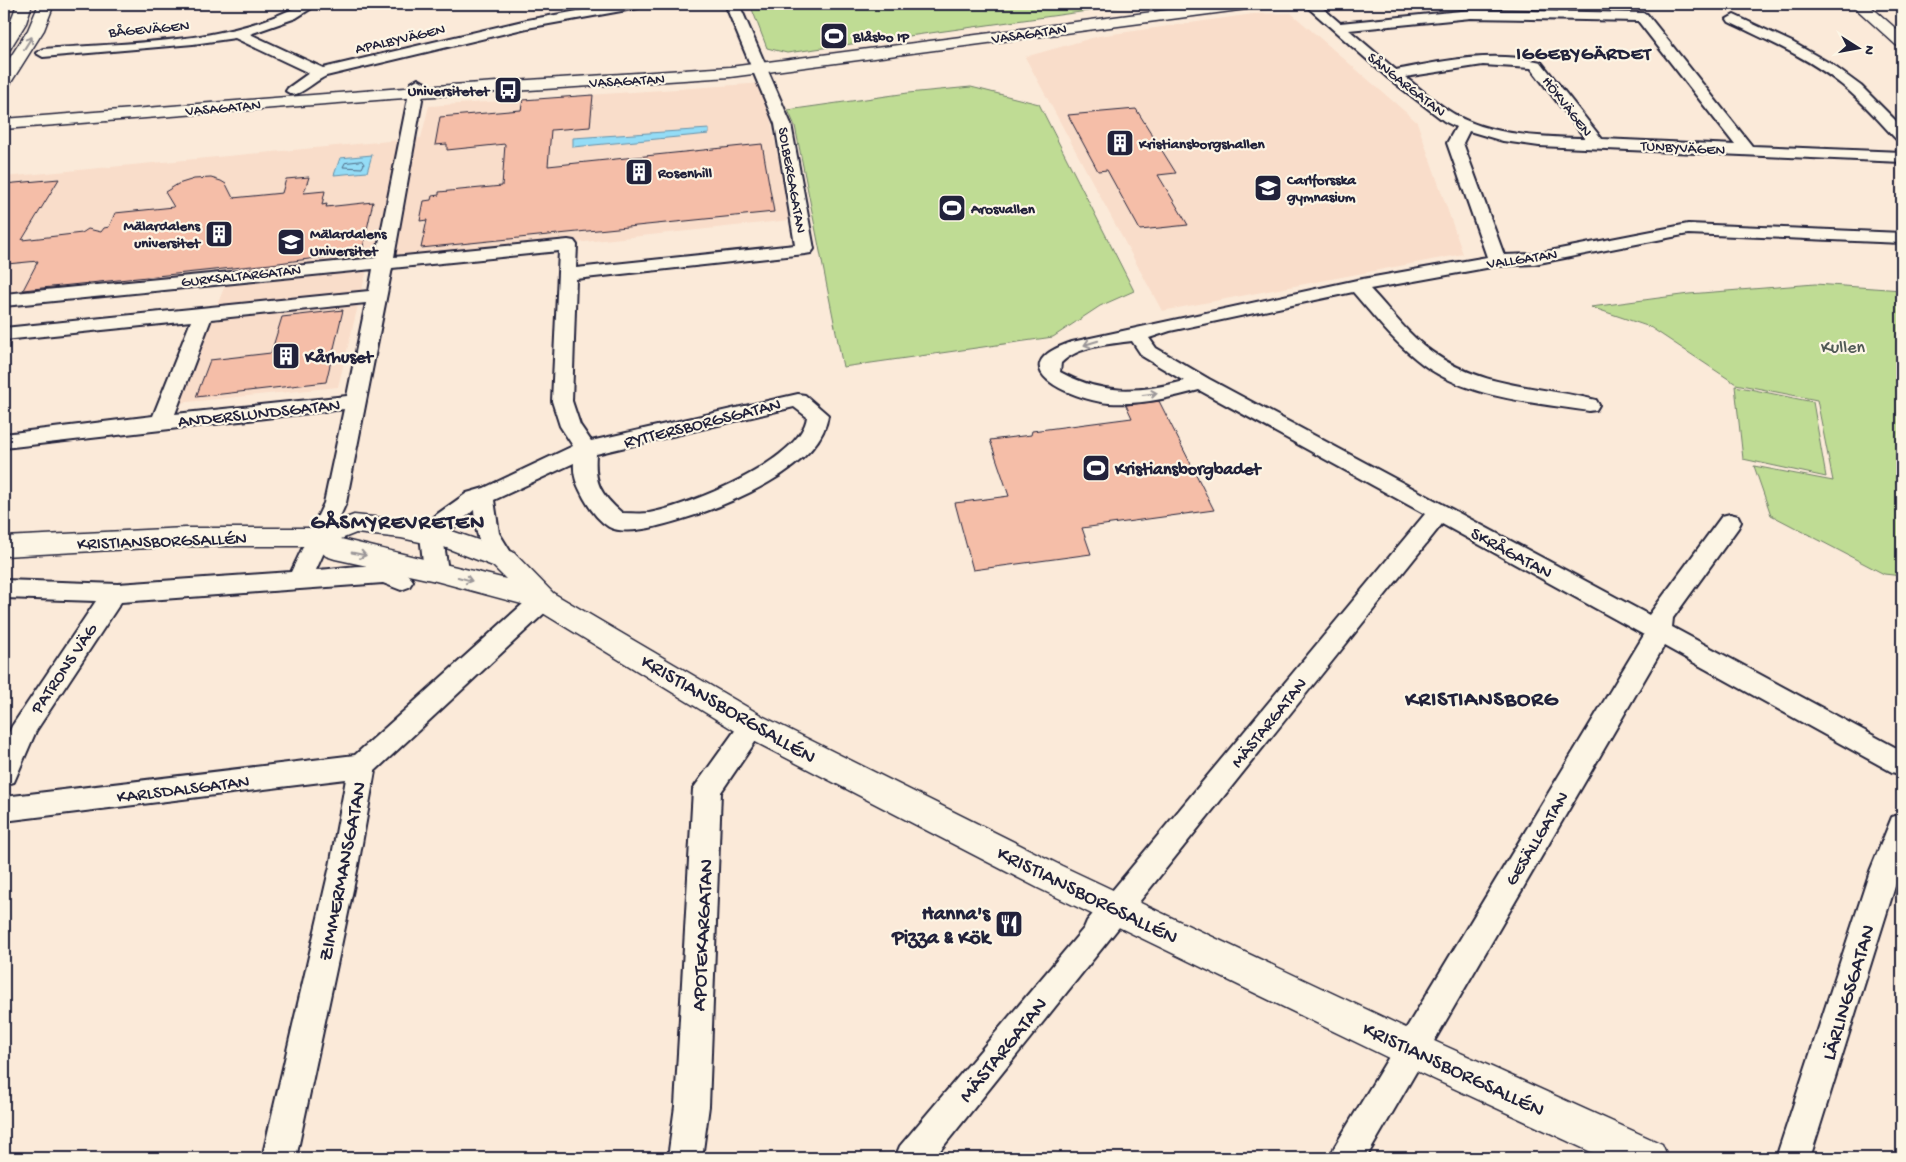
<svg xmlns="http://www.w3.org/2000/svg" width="1906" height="1162" viewBox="0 0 1906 1162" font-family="'Gochi Hand',sans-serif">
<rect width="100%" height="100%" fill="#fbead9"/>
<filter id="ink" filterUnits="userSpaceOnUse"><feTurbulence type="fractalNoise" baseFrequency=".02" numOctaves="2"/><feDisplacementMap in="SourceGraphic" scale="10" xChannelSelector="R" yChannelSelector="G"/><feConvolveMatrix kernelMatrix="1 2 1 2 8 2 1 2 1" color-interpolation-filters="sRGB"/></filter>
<g filter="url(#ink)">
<path fill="#f9ddca" d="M1291,13L1417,122L1463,254L1162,311L1025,57L1099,36L1253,14Z
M764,83L790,220L368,265L338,387L178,403L228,278L4,302V177L421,138L429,106Z"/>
<path fill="#bfdc94" stroke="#707f68" d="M750,4H1138L787,53L767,48Z
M971,87L1039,104L1134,291L1100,306L1053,337L843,367L795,126L788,110L908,93Z
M1815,284L1902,290V576L1884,574L1771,515L1754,466L1833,481L1817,400L1736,384L1650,327L1591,307L1689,294Z
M1735,386L1813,402L1826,477L1743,459Z"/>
<path fill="#94dcf6" stroke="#6692ab" d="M709,129V134L573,147V138Z
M372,155L367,172L334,175L340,158Z"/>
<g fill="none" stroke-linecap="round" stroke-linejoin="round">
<path stroke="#506c86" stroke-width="1" d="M362,161L364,164L362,168L343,167L345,163Z"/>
</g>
<path fill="#f5bea8" stroke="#22223b" d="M593,95L590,127L551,130L548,166L762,144L774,212L421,248L427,220L420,221L424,201L431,200L432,196L439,195V192L502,186L505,144L447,150V144L435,145L440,117L521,110L523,100Z
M1136,109L1176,173L1158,175L1188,225L1140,230L1107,170L1098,171L1068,115Z
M309,177L304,193L325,191L322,205L327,204L326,207L373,202L362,252L271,264L23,290L38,261L7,264L4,270V184L59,179L22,240L82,233L88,229L101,232L104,228L109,227L115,213L174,207L165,192L178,184L194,179L211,178L221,181L226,184L233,198L282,193L286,179Z
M343,310L326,382L196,397L210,360L271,353L282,317Z
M1159,401L1214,510L1082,528L1091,554L973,570L955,503L1009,496L990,440L1031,435L1032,431L1132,418L1126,405Z"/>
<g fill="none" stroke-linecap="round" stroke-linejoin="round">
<defs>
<path id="minor" d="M302,4H318L296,18L250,34L323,68L527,20L617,4H645L638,8L527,28L326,76C315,81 303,93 293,95L286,91L288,88L309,73L235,38L193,44L43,57L36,53L43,49C127,42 227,45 302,4Z
M725,4H739L791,124L814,249L811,253L805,254L576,279L572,401L580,425L591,441L798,394L805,395L828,415C822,469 722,508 676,521C659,526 626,536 609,527C599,521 590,509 584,498C578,486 573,478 574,463L494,500L499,533L515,559L511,565C483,573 475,531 474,510L443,537L448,571L444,577L436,580L428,577L424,571L420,535L436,515L467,493L484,488L573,446L560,426L552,401L559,251L392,268L346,503L316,570C340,569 399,556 413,581L409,587L401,590L383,583L121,602L36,731L14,782L4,785V744L12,726L96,601L4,598V580L118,584L291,572L324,503L344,409L4,448V434L153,416L191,321L4,340V328L369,291L373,269L4,306V294L376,258L411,83L418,79L425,83L394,257L568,240L574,241L577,245L576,268L795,245L775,124ZM366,303L347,396L175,414L211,319ZM794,407L807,417C801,461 689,506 649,513C641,514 631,513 622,513C600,494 594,483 596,454Z
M1304,4H1318L1340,23L1471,10L1642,13L1647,14L1752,146L1902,152V162L1539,146L1503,141L1469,131L1463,143L1504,255L1534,254L1688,224L1902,233V243L1688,234L1534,264L1497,266L1370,289C1390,310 1408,335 1432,352C1481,388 1540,386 1596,400L1599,405L1596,410L1589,411C1532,402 1462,398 1416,359C1392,340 1373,315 1353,292L1170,331L1149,338L1156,348L1209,379L1649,615L1722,516L1730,514L1738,516L1741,522L1738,528L1673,618L1672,627L1902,751V775L1892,772L1664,646L1366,1158H1330L1335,1146L1644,635L1442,524L934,1158H895L900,1146L1084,928L1087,921L1425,514L1199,390C1170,398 1140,405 1109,403C1071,399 997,367 1072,342L1357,280L1487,257L1447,143L1456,127L1444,121L1388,78ZM1471,18L1638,21L1735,145L1602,139L1541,62C1492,50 1444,61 1396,70L1349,30ZM1483,65L1531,68L1585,138C1544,137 1490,136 1454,114C1437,104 1421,89 1405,77ZM1132,341L1142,356L1184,381C1138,393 1103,395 1060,372L1061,363C1078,346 1110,344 1132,341Z
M1734,15L1792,42L1831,64L1861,86L1902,127V141L1896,139C1879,121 1862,101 1842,85C1809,58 1768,41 1729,22L1727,19Z
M543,591L552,594L555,600L552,606L375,771L358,866L296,1158H262L330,866L346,779L4,821V797L355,755L534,594Z
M753,715L762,718L766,726L721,792L709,1106L702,1158H668L675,1106L693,789L744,718Z
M1902,814V864L1810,1158H1776L1870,871L1892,817Z"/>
<path id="tertiary" d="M1214,4H1255L1247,9L730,77L390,99L4,129V119L390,89L730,67Z
M354,515L401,520L449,530L513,552L553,593L764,717L1062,866L1423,1036L1662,1144L1668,1158H1604L1397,1062L1038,888L742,735L533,607L436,581L335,559L326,556L315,546H185L4,556V537L185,528H319ZM356,533L401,538L444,547L493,566L506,579L341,539Z"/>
<path id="secondary" d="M17,4H32L26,23L10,49L4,51V33L10,23Z
M39,4H54L44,30L10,84L4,85V67L28,30Z"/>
<path id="motorway" d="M1851,4H1868L1902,34V47L1896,45Z"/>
</defs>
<use href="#minor" stroke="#22223b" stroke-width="4"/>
<use href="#tertiary" stroke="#22223b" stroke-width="3"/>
<use href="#secondary" stroke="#22223b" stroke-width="3"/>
<use href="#motorway" stroke="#22223b" stroke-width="3"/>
<use href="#minor" fill="#fcf5e5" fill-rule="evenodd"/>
<use href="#tertiary" fill="#fcf5e5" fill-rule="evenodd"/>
<use href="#secondary" fill="#fcf5e5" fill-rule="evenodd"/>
<use href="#motorway" fill="#fcf5e5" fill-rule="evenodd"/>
</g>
<defs><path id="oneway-shaft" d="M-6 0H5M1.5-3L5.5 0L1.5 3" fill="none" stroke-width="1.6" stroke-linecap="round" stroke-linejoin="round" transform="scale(1.25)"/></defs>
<g stroke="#9a9698">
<use href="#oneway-shaft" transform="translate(28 43) rotate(-58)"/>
<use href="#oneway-shaft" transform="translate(1091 343) rotate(163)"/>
<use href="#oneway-shaft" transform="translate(1150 394) rotate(-7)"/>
<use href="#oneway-shaft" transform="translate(359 554) rotate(12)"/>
<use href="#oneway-shaft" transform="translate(465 579) rotate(15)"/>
</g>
</g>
<defs>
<symbol id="stadium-square" viewBox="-11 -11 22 22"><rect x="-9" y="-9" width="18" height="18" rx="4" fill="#22223b" stroke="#fcf5e5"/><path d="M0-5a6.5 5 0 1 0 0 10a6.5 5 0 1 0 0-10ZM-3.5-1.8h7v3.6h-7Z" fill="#fff"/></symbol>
<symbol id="bus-square" viewBox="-11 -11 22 22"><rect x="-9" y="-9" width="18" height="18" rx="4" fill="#22223b" stroke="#fcf5e5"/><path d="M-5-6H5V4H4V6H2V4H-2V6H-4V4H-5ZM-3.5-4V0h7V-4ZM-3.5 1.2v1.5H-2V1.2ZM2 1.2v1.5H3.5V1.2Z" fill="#fff"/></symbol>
<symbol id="building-square" viewBox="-11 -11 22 22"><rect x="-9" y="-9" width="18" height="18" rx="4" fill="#22223b" stroke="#fcf5e5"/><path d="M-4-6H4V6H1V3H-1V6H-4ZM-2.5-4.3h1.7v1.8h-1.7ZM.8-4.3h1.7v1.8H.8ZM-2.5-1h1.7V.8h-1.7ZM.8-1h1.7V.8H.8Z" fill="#fff"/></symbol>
<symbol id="school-square" viewBox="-11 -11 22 22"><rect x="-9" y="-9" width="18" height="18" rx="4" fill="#22223b" stroke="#fcf5e5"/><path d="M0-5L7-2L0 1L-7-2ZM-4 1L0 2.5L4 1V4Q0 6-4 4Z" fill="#fff"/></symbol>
<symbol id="university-square" viewBox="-11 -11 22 22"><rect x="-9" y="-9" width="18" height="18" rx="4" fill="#22223b" stroke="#fcf5e5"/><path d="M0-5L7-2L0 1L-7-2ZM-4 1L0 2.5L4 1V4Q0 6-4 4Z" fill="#fff"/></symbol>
<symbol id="restaurant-square" viewBox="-11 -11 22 22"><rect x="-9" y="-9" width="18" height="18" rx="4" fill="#22223b" stroke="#fcf5e5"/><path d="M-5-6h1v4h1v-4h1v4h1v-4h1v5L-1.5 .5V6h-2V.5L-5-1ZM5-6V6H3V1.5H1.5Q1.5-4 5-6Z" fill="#fff"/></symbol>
</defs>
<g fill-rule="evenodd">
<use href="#stadium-square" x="818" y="20" width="32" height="32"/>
<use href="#bus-square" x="492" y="74" width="32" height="32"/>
<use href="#building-square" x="1104" y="127" width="32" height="32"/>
<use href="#building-square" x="623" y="156" width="32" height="32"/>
<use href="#school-square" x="1252" y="172" width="32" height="32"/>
<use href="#stadium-square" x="936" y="192" width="32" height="32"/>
<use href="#building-square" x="203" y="218" width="32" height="32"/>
<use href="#university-square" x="275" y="226" width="32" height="32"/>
<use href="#building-square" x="270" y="340" width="32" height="32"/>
<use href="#stadium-square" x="1080" y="452" width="32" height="32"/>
<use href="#restaurant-square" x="993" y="908" width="32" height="32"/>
</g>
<g text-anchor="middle" stroke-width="4.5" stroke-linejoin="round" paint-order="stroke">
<g font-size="15" fill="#22223b" stroke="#fcf5e5">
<text transform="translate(149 28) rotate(-5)" y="5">BÅGEVÄGEN</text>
<text transform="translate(1029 33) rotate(-8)" y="5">VASAGATAN</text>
<text transform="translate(400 38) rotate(-13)" y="5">APALBYVÄGEN</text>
<text transform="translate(627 80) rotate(-3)" y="5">VASAGATAN</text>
<text transform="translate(1407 84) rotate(38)" y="5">SÅNGARGATAN</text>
<text transform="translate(1568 106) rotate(52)" y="5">HÖKVÄGEN</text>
<text transform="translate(223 107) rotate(-5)" y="5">VASAGATAN</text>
<text transform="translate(1683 147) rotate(3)" y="5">TUNBYVÄGEN</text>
<text transform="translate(793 180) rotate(80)" y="5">SOLBERGAGATAN</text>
<text transform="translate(1522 258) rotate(-8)" y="5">VALLGATAN</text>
<text transform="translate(241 275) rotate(-6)" y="5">GURKSALTARGATAN</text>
</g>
<g font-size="15" font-weight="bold" fill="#22223b" stroke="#fcf5e5" text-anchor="start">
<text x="853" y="41">Blåsbo IP</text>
<text x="489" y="95" text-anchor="end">Universitetet</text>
<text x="1139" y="148">Kristiansborgshallen</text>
<text x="658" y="177">Rosenhill</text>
<text x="1287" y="184">Carlforsska<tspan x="1287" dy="17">gymnasium</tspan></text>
<text x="971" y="213">Arosvallen</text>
<text x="200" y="230" text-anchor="end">Mälardalens<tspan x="200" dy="17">universitet</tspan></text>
<text x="310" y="238">Mälardalens<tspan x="310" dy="17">Universitet</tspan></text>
</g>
<g font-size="18" fill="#515a56" stroke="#fcf5e5">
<text x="1843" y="352">Kullen</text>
</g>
<g font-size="18" font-weight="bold" fill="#22223b" stroke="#fcf5e5" text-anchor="start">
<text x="305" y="362">Kårhuset</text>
<text x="1115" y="474">Kristiansborgbadet</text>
</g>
<g font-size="18" fill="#22223b" stroke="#fcf5e5">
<text transform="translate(259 412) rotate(-6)" y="6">ANDERSLUNDSGATAN</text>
<text transform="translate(702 422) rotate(-14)" y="6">RYTTERSBORGSGATAN</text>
<text transform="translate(162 540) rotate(-2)" y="6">KRISTIANSBORGSALLÉN</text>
<text transform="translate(1512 552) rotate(28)" y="6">SKRÅGATAN</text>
<text transform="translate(63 668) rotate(-56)" y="6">PATRONS VÄG</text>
<text transform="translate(1268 722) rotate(-51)" y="6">MÄSTARGATAN</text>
<text transform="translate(183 788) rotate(-7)" y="6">KARLSDALSGATAN</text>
<text transform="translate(1536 838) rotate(-59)" y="6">GESÄLLGATAN</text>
</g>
<g font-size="19" font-weight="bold" letter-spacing="1" fill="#22223b" stroke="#fcf5e5">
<text x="1584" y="59">IGGEBYGÄRDET</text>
</g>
<g font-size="21" fill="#22223b" stroke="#fcf5e5">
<text transform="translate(729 708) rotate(30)" y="7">KRISTIANSBORGSALLÉN</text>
<text transform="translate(341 871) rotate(-79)" y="7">ZIMMERMANSGATAN</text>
<text transform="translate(1088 894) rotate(26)" y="7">KRISTIANSBORGSALLÉN</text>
<text transform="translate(701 935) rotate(-87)" y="7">APOTEKARGATAN</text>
<text transform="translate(1847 992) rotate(-73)" y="7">LÄRLINGSGATAN</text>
<text transform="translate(1002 1049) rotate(-51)" y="7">MÄSTARGATAN</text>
<text transform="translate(1454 1068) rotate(25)" y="7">KRISTIANSBORGSALLÉN</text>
</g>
<g font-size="21" font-weight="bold" fill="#22223b" stroke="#fcf5e5" text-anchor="end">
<text x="990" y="919">Hanna's<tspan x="990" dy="24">Pizza &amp; Kök</tspan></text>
</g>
<g font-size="22" font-weight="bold" letter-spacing="1" fill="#22223b" stroke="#fcf5e5">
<text x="398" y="528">GÅSMYREVRETEN</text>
<text x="1482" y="705">KRISTIANSBORG</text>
</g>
</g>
<rect width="1906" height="1162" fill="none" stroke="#fcf5e5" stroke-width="20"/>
<rect x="10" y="10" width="1886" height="1142" fill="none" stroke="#22223b" stroke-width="2" filter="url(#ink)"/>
<g transform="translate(1858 48) rotate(101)" stroke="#fcf5e5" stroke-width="4" paint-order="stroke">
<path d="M0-4L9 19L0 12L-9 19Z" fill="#22223b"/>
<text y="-8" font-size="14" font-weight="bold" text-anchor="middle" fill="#22223b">N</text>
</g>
</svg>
